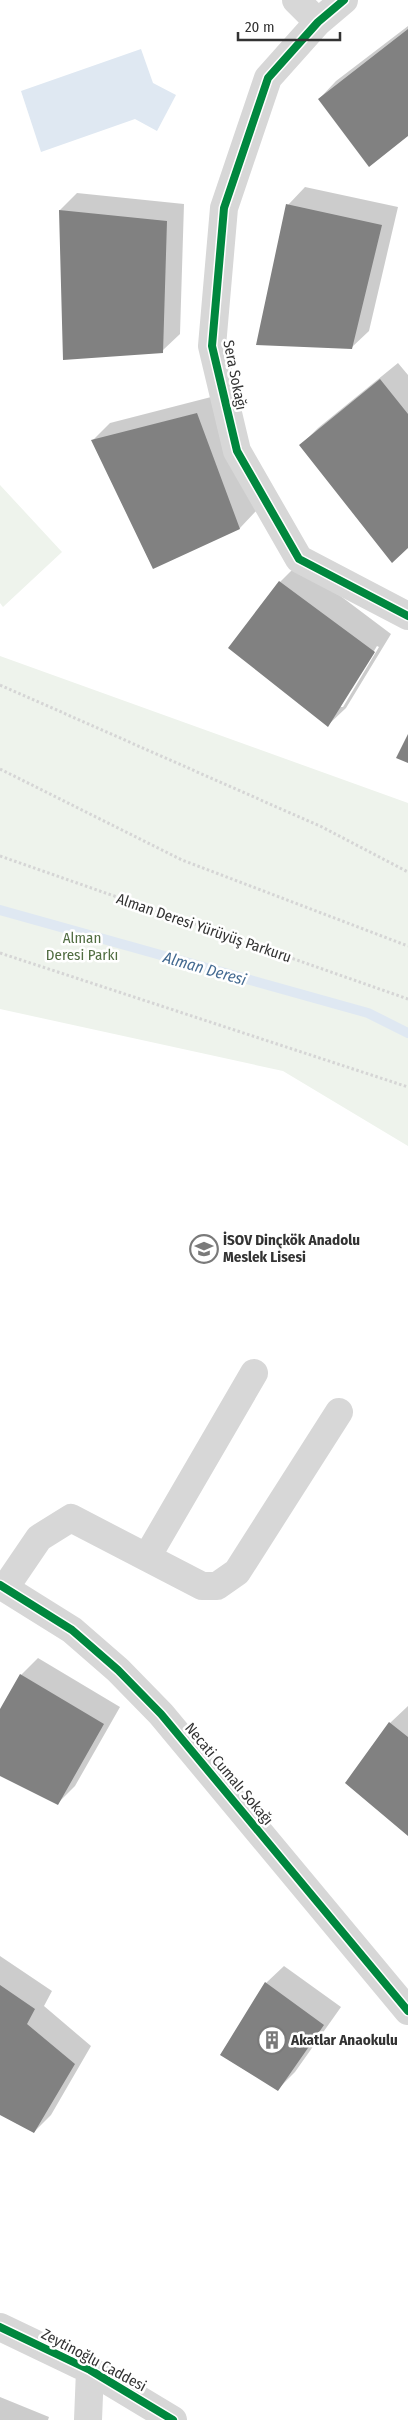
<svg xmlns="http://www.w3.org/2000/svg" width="408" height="2420" viewBox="0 0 408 2420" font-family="'Fira Sans Condensed',sans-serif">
<rect width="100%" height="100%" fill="#fff"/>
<path fill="#eef3ec" d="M0,485L62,552L3,607L0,603Z
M0,656L408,803V1146L283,1071L0,1009Z"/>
<path fill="#dfe8f2" d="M141,49L153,83L176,95L157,131L135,119L41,152L21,91Z"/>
<path fill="#0003" fill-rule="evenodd" d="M408,26V134L319,99L336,81Z
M305,187L398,207L369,331L351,348L288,205Z
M77,193L184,204L180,334L162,351L64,358L60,210Z
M398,363L408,375V546L301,445L318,428Z
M215,396L257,510L240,528L153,568L93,440L110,423Z
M298,564L391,634L346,708L328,725L230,647L280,582ZM377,646L379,647L343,707H340Z
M38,1658L120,1707L75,1786L58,1803L0,1775V1712L21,1675Z
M408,1706V1834L346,1783L390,1723Z
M0,1956L52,1991L44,2006L91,2046L51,2115L34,2132L0,2114Z
M284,1966L341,2007L295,2072L278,2089L266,1983Z
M0,2397L49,2417L48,2420H0Z"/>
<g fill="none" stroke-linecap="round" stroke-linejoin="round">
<path stroke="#dfe8f2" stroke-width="10" d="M0,910L368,1013L408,1033"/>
</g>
<path fill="#818181" d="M408,29V136L369,167L318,99Z
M286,204L382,225L352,349L256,345Z
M59,210L167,221L163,353L63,360Z
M380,379L408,414V548L392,563L299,445Z
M197,413L240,529L153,569L91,440Z
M279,581L375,652L328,727L228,648Z
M408,734V763L396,758Z
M20,1674L104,1724L58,1805L0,1776V1709Z
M389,1722L408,1737V1836L345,1783Z
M265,1982L324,2025L278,2091L220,2055Z
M0,1985L35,2009L27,2024L75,2064L34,2133L0,2115Z"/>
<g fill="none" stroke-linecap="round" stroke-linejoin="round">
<path stroke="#d5d5d5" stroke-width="3" stroke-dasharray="2.5 2.5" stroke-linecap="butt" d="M0,685L322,827L408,872
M0,769L182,860L408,946
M0,856L408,999
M0,953L408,1087"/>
<path stroke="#d7d7d7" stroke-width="28" d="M296,0L318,22
M344,0L318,22L268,78L224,208L212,346L237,451L299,559L408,616
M147,1557L254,1373
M0,1585L72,1630L118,1670L161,1714L408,2011
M5,1588L39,1538L71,1518L202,1586H217L237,1572L339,1412
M0,2327L90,2370L173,2420
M88,2420L90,2370"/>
<defs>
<path id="cycleway" d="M344,0L318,22L268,78L224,208L212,346L237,451L299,559L408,616
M0,1585L72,1630L118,1670L161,1714L408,2011
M0,2327L90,2370L173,2420"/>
</defs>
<use href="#cycleway" stroke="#fff" stroke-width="11"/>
<use href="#cycleway" stroke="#00873e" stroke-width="8"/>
</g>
<defs>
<symbol id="school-ring" viewBox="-11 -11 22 22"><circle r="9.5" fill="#fff" stroke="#7a7a7a" stroke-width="1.5"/><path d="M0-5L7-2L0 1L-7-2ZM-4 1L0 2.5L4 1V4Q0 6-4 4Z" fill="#7a7a7a"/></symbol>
<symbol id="building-ring" viewBox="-11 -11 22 22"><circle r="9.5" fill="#fff" stroke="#7a7a7a" stroke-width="1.5"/><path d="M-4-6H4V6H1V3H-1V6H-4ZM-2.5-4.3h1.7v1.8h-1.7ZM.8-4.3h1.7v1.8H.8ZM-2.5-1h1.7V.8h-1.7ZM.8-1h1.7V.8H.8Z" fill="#7a7a7a"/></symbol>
</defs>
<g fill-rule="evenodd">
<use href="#school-ring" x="188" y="1233" width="32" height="32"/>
<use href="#building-ring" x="256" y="2024" width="32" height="32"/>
</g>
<g text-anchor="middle" stroke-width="5" stroke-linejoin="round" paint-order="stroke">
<g font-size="15" fill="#333" stroke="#fff">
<text transform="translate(235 375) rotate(79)" y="5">Sera Sokağı</text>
<text transform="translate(204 928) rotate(19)" y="5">Alman Deresi Yürüyüş Parkuru</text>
<text transform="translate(229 1774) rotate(50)" y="5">Necati Cumalı Sokağı</text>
<text transform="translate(94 2360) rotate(28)" y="5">Zeytinoğlu Caddesi</text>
</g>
<g font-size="15" fill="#516d42" stroke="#fff">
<text x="82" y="943">Alman<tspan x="82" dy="17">Deresi Parkı</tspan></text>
</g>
<g font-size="15" font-weight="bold" fill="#333" stroke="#fff" text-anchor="start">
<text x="223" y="1245">İSOV Dinçkök Anadolu<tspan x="223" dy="17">Meslek Lisesi</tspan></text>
<text x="291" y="2045">Akatlar Anaokulu</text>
</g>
<g font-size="16" font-style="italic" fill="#446a91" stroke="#fff">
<text transform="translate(205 968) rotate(16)" y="6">Alman Deresi</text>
</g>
</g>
<path d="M238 32v8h102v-8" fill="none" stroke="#333333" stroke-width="2.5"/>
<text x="245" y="32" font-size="15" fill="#333333" stroke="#ffffff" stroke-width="4" paint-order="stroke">20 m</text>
</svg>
